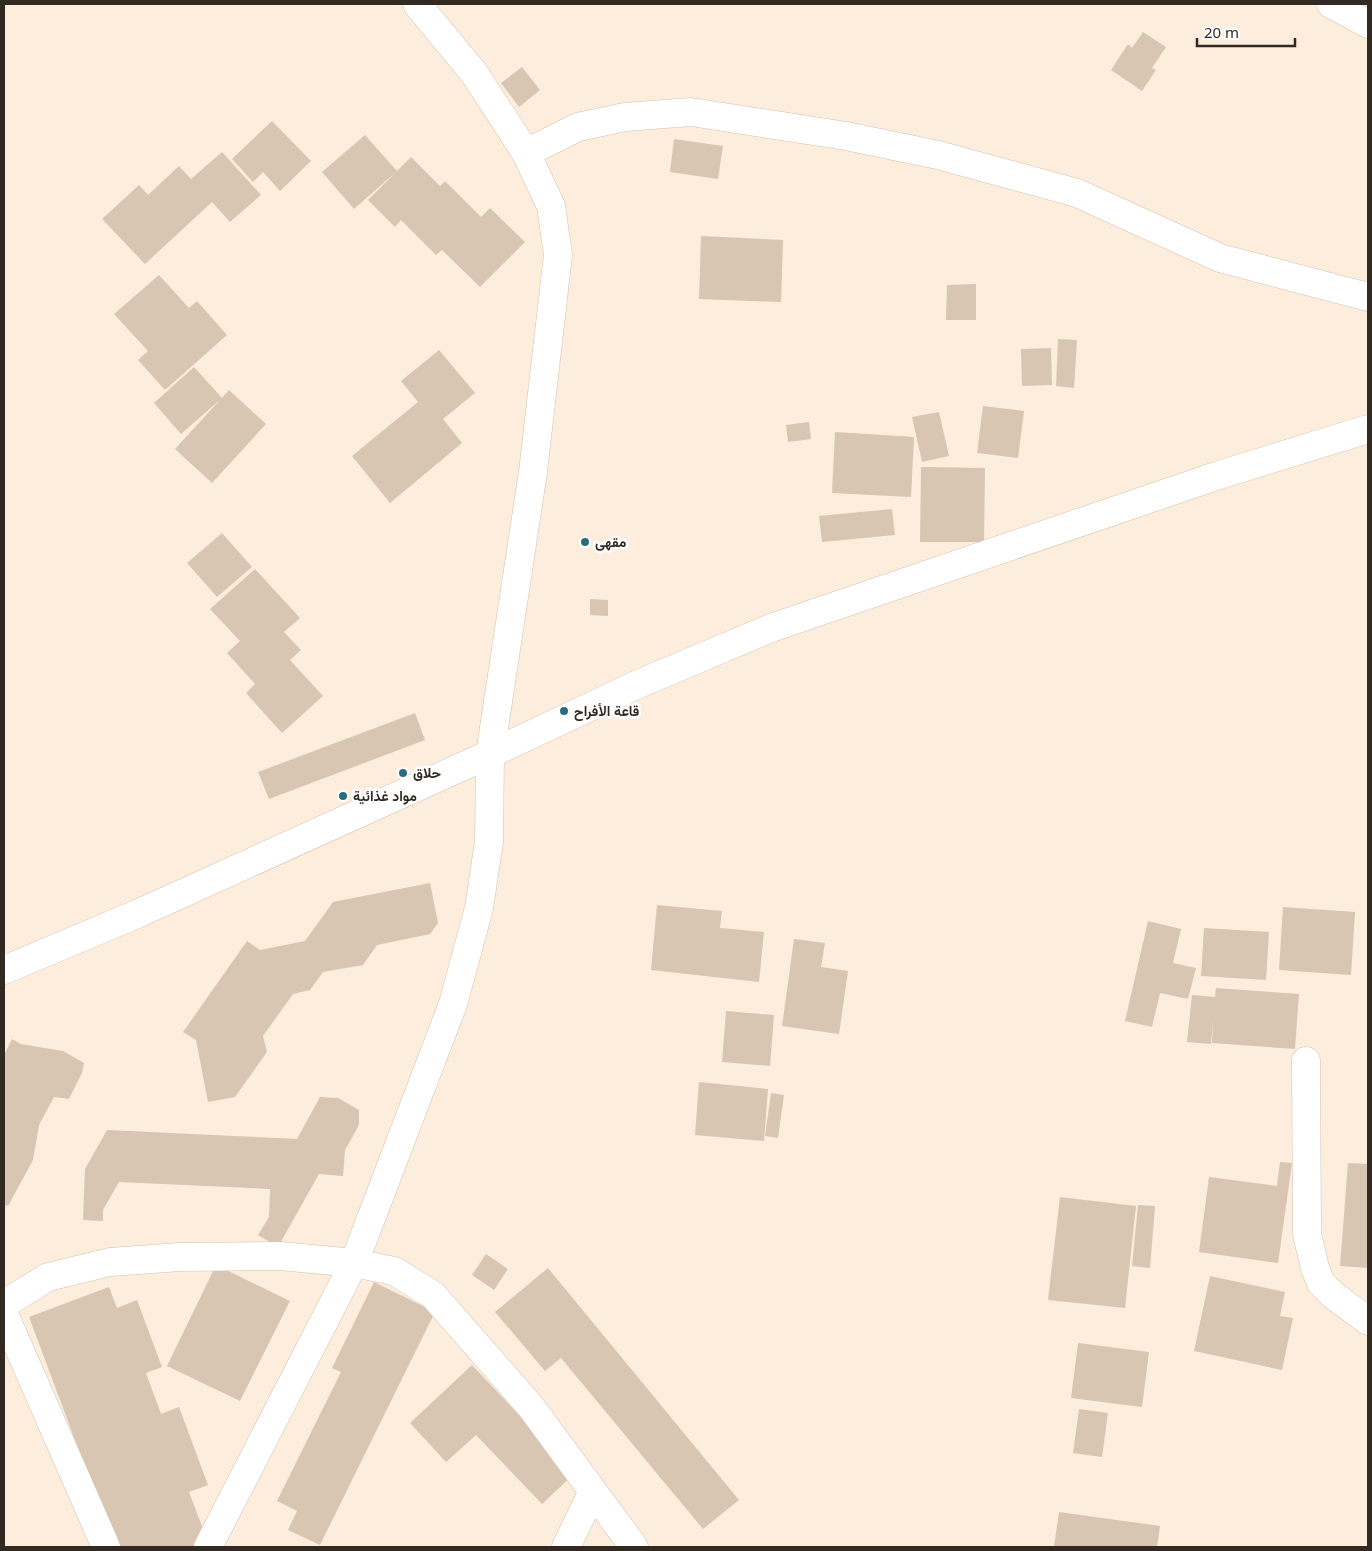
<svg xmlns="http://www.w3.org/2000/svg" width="1372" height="1551" viewBox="0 0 1372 1551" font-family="'Noto Sans',Vazirmatn,sans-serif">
<rect width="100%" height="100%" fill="#fdeddd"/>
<path fill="#d8c5b2" d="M1143,32L1166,47L1152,68L1156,70L1142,91L1111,70L1128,44L1132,48Z
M522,67L540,90L519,107L501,83Z
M272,121L311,161L280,191L263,172L253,182L232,159Z
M365,135L397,171L354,209L322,172Z
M674,139L723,146L718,179L670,172Z
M222,152L261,195L230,222L212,202L145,264L102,219L139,185L148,195L179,166L191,179Z
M411,157L440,186L445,181L481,217L490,208L525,242L480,287L442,250L436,255L401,220L395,227L368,200Z
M701,236L783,240L781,302L699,299Z
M159,275L189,308L197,301L227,335L165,390L138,360L148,351L114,314Z
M976,284V320H946L947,285Z
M1058,339L1077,340L1074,388L1056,386Z
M1051,348L1052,385L1022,386L1021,349Z
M439,350L475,393L443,419L462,443L390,503L352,456L418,402L401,381Z
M194,367L222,398L181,434L154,403Z
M229,390L266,424L212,483L175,449Z
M983,406L1024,411L1018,458L977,453Z
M939,412L949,456L922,462L912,417Z
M809,422L811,439L788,442L786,425Z
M835,432L914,437L911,497L832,493Z
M921,467L985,468L984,542H920Z
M892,509L895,535L822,542L819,516Z
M222,533L252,567L217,597L187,563Z
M255,569L300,618L284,632L301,650L290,660L323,696L282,733L246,693L255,684L227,653L240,641L210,609Z
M590,599L608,600V616L590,615Z
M415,713L425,740L269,799L258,772Z
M430,883L438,923L430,934L377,945L363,965L323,972L310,990L293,994L263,1036L267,1052L235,1097L208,1102L196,1040L183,1032L247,941L260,950L305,941L333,902Z
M657,905L722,911L720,928L764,932L759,982L651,970Z
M1283,907L1355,912L1351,975L1279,970Z
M1148,921L1181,929L1173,963L1196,968L1188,999L1160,993L1152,1027L1125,1021Z
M1204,928L1269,932L1266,980L1201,976Z
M794,939L825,943L821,967L848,971L839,1034L782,1026Z
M1216,988L1299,994L1295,1049L1212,1043L1213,1019L1211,1044L1187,1042L1192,995L1215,997Z
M726,1011L774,1015L770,1066L722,1062Z
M12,1039L21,1044L63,1051L84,1063L82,1073L69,1099L54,1097L39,1125L33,1160L8,1206L4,1205V1055Z
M699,1082L768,1089L764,1141L695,1135Z
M771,1093L784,1095L778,1138L765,1136Z
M320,1097L338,1098L359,1110V1125L345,1150L343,1176L319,1174L278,1247L258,1235L269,1217L270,1189L119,1182L103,1210V1221L83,1220L85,1169L107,1130L297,1139Z
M1280,1162L1292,1163L1278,1263L1199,1252L1209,1177L1277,1186Z
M1348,1163L1368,1164V1268L1340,1266Z
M1060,1197L1136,1206L1125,1308L1048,1300Z
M1138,1205L1155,1206L1150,1268L1132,1266Z
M486,1254L508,1269L494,1290L472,1275Z
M216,1265L290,1301L240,1401L167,1366Z
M548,1268L739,1500L703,1529L561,1358L545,1371L495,1312Z
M1210,1276L1285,1292L1280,1316L1293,1318L1282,1370L1194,1351Z
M374,1282L435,1312L320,1545L288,1530L297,1511L277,1501L341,1372L332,1368Z
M109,1287L117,1308L137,1300L162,1367L146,1373L161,1414L179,1407L208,1485L189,1492L208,1542L195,1547H115L29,1317Z
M1078,1343L1149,1352L1142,1407L1071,1398Z
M472,1365L574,1474L542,1504L476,1435L446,1462L410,1423Z
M1079,1409L1108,1413L1102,1457L1073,1453Z
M1059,1512L1160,1526L1157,1547H1054Z"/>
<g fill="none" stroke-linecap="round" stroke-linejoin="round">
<defs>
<path id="street" d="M526,153L578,127L625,117L691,112L846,136L938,155L1077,193L1220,258L1368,297
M1306,1061L1307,1234L1315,1268L1321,1283L1333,1295L1368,1321
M4,1304L48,1277L110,1262L180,1257L280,1256L354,1263L394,1271L433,1295L531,1407L634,1547
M4,1314L106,1547
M208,1547L354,1263L453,1004L479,908L489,842L490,754L636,685L771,628L1219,475L1368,429
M566,1547L593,1491"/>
<path id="secondary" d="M4,970L137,914L490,754L533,472L558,255L551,206L526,153L474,73L417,4"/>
<path id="highway" d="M1331,4L1368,24"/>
</defs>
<use href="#street" stroke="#d4c1ae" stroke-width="29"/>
<use href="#secondary" stroke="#d4c1ae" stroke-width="29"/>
<use href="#highway" stroke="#d4c1ae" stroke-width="29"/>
<use href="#street" stroke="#fff" stroke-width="28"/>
<use href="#secondary" stroke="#fff" stroke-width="28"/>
<use href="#highway" stroke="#fff" stroke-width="28"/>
</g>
<g fill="#296d7d" stroke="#fff" stroke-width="2">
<circle cx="585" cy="542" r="5"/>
<circle cx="564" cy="711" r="5"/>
<circle cx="403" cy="773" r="5"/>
<circle cx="343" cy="796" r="5"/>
</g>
<g text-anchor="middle" stroke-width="5" stroke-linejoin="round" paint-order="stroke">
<g font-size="14" font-weight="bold" fill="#312922" stroke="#fff" text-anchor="start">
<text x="595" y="547">مقهى</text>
<text x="574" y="716">قاعة الأفراح</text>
<text x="413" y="778">حلاق</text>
<text x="353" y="801">مواد غذائية</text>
</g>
</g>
<rect width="1372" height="1551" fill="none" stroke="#312922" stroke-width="10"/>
<path d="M1197 38v8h98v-8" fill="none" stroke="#312922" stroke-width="2.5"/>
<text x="1204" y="38" font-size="15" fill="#312922" stroke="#ffffff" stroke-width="4" paint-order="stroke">20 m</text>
</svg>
